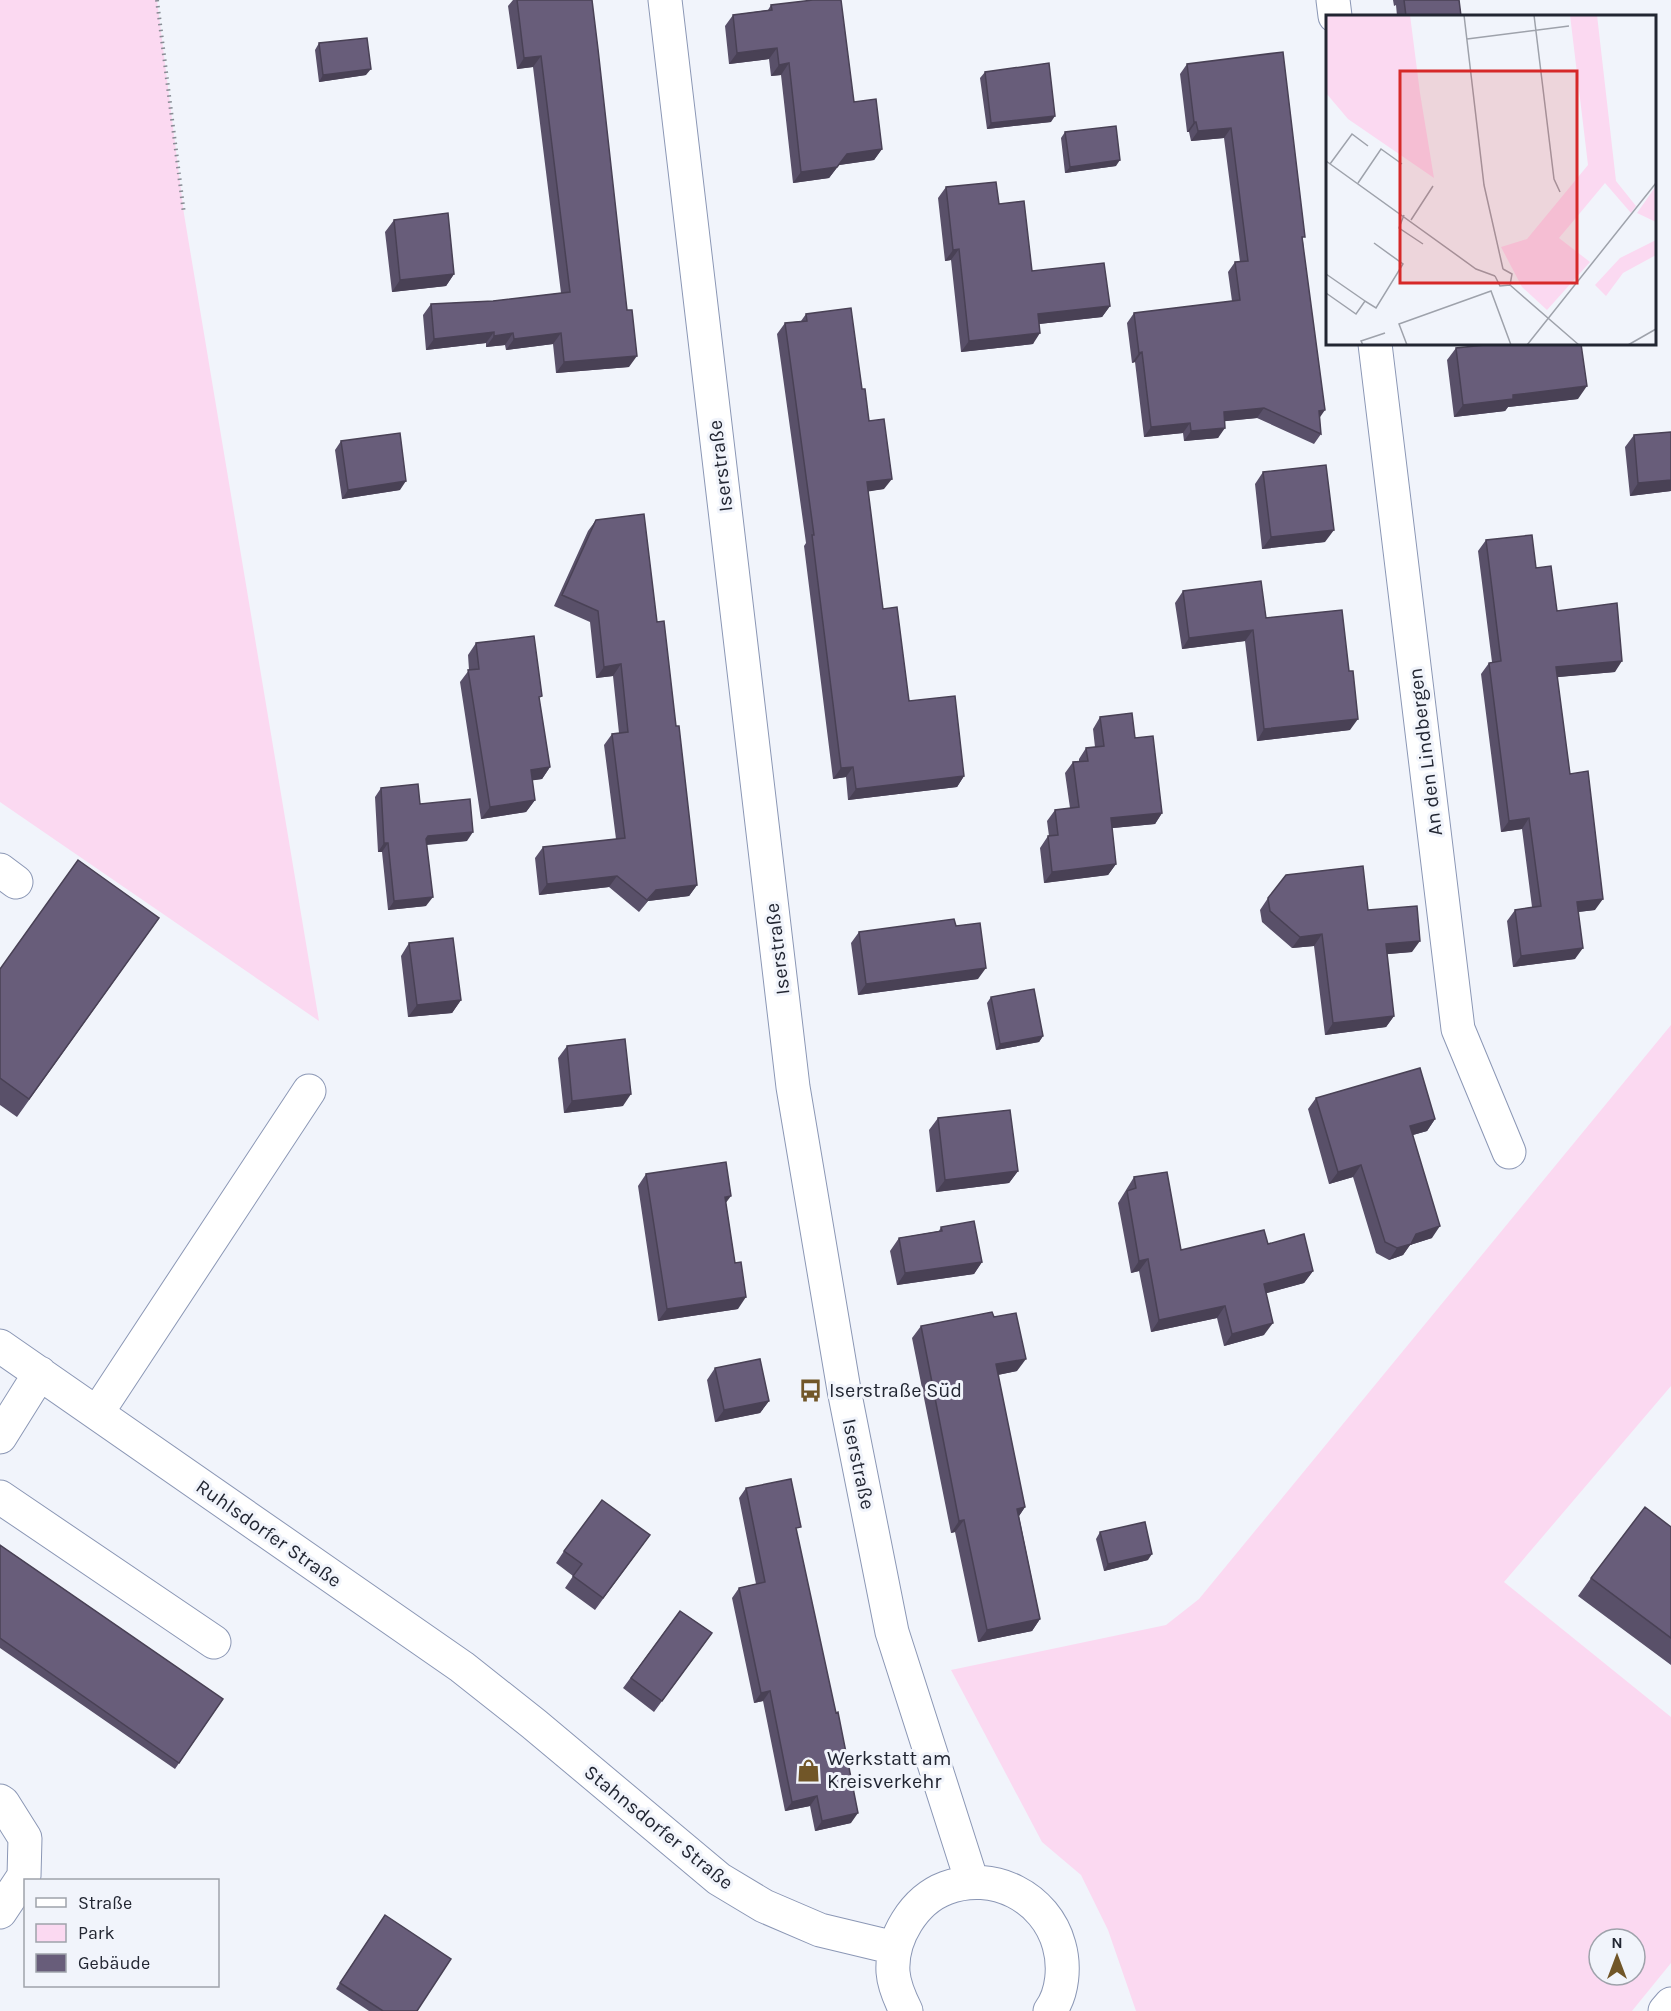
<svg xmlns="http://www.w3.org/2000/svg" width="1671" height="2011" viewBox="0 0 1671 2011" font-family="Karla,sans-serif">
<rect width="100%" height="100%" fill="#f1f4fb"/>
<path fill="#fbd9f1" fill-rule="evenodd" d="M0,0H157L184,214L319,1021L0,802Z
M1671,1025V1386L1504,1582L1671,1717V1963L1632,2011H1136L1108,1930L1081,1875L1042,1842L951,1670L1166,1625L1199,1599ZM1599,1939H1635V1975H1599Z"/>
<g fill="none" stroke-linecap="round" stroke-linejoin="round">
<defs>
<path id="minor" d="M665,0L793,1087L844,1390L892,1632L972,1882
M1333,0L1335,16
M1375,344L1458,1029L1509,1152
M0,870L16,882
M0,1346L462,1667L534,1724L719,1879L764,1906L820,1930L895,1948
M97,1413L309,1091
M0,1437L40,1373
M0,1497L214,1642
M0,1801L3,1803L25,1838L24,1876L0,1912
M906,2011C900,1999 894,1986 893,1972C891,1938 914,1900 946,1888C993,1870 1046,1897 1059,1945C1065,1966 1063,1993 1050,2011
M1665,2011L1671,2004"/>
</defs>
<use href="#minor" stroke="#8b97b5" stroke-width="35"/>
<path stroke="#888c95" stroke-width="4" stroke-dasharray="1.5 4.5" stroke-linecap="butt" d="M157,0L184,214"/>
<use href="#minor" stroke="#fff" stroke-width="33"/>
</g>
<path fill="#595069" d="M513,0H592L629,367L556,373L553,344L506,350L505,345L486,347V343L426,350L423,315L431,304L493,301L561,293L533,67L517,69L508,6Z
M1393,0H1459L1461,16H1397L1396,5L1394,6Z
M771,5L854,102L882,149L874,160L839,165L829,178L793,183L781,75L771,76L769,59L729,64L725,26L733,15L768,10Z
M319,43L366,75L319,82L315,50Z
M1283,52L1303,241L1321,434L1314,444L1257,418L1225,421L1218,438L1184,441L1183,433L1144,437L1135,362L1132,363L1127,323L1134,313L1232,301L1228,272L1235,262H1240L1224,138L1191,141L1189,132H1187L1180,74L1187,64Z
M985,72L1051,122L987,129L980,78Z
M1065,132L1116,166L1065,173L1061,138Z
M946,187L999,204L1032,271L1110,306L1102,317L1039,324L1033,344L961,352L951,260L945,261L938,198Z
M394,220L454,274L446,286L392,292L385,232Z
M806,314L862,389L884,489L868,491L883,609L909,701L964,776L957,787L848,800L846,777L833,779L804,546L806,543L777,334L785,323L801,321Z
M1456,348L1578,399L1508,407L1505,411L1454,417L1447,360Z
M1671,432V491L1630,496L1625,447L1634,435Z
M341,441L400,490L342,499L335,450Z
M1263,472L1325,542L1262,549L1255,484Z
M596,520L657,622L676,726L697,885L689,896L648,901L639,912L609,887L539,895L535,858L543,847L616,839L604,745L612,734L619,733L613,676L596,678L590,622L554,606L588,531Z
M1486,540L1536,568L1557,611L1615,672L1557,677L1570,774L1595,910L1578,912L1575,959L1513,967L1507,921L1515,910L1532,907L1522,829L1501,832L1481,674L1489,663L1492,662L1478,551Z
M1183,591L1266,618L1349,671L1350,730L1257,741L1245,641L1182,649L1175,603Z
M476,643L539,700L550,767L542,779L532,780L535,800L526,812L481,819L460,682L469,670L468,655Z
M1100,717L1135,738L1162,813L1155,824L1112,828L1116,864L1108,875L1044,883L1040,848L1048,836H1049L1047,821L1055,810L1070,808L1065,773L1073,762L1079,761V759L1086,748L1095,747L1093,729Z
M381,788L420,804L467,841L427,845L426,906L388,910L382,852H378L375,797Z
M1268,898L1368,910L1412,952L1387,954L1394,1016L1386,1027L1325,1035L1314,946L1292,948L1262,922L1260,910Z
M159,918L17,1117L0,1105V969Z
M956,926L978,979L858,995L851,943L859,932Z
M409,943L461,1000L452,1013L408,1017L401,956Z
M991,997L1043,1036L1039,1042L996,1050L987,1003Z
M567,1046L623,1106L564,1113L558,1058Z
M1316,1098L1435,1119L1427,1131L1413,1135L1432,1238L1410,1245L1403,1255L1389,1260L1376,1253L1353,1177L1329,1184L1308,1109Z
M938,1118L1018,1171L1009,1183L936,1192L929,1130Z
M646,1174L726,1203L735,1263L738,1309L658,1321L638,1186Z
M1134,1177L1181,1250L1268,1244L1313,1271L1304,1283L1266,1293L1264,1335L1224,1346L1217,1318L1151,1332L1139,1271L1131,1273L1118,1203Z
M941,1227L982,1262L974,1274L897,1285L890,1251L899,1238L939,1231Z
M994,1317L1017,1371L998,1375L1025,1507L1019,1516L1040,1619L1032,1631L978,1642L955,1532L951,1533L912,1338L921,1326Z
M715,1368L769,1401L760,1413L715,1422L707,1380Z
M746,1488L797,1533L851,1823L815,1831L810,1806L785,1811L763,1701L754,1703L732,1598L739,1588L756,1584L739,1498Z
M1671,1527V1665L1578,1596L1591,1578Z
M1100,1532L1148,1560L1104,1571L1096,1539Z
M650,1535L595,1610L565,1588L573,1576L556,1563L564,1551Z
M0,1545L223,1699L175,1769L0,1648Z
M680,1611L712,1633L654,1712L623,1688Z
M385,1915L417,2011H369L336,1989Z"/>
<path fill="#494155" d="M777,48L769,59L729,64L737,53Z
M541,56L533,67L517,69L524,58Z
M789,63L781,75L771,76L779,65Z
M371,69L366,75L319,82L323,75Z
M1055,116L1051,122L987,129L991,123Z
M1194,122H1196L1189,132H1187Z
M1231,128L1224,138L1191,141L1198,131Z
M882,149L874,160L839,165L829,178L793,183L801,172L847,154Z
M1120,160L1116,166L1065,173L1070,167Z
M959,249L951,260L945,261L953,250Z
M454,274L446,286L392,292L400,280Z
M1110,306L1102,317L1030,325L1038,314Z
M494,332L486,343L426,350L434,339Z
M513,333L505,345L486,347L494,336Z
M561,333L553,344L506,350L514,339Z
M1040,333L1033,344L961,352L969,341Z
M1142,352L1135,362L1132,363L1139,353Z
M637,356L629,367L556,373L564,362Z
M1587,386L1578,399L1508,407L1505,411L1454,417L1463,405L1513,395Z
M1264,408L1257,418L1217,422L1224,412Z
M1325,410L1318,420L1319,411Z
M1190,423L1183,433L1144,437L1151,427Z
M1225,428L1218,438L1184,441L1191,431Z
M892,479L884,489L859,493L867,482Z
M1671,480V491L1630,496L1638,483Z
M406,481L400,490L342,499L348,490Z
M1334,530L1325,542L1262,549L1271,537Z
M1253,630L1245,641L1182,649L1189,638Z
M1622,661L1615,672L1548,678L1556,667Z
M621,664L613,676L596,678L604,667Z
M1358,719L1350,730L1257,741L1264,729Z
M550,767L542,779L522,782L531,770Z
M853,767L846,777L833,779L841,768Z
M964,776L957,787L848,800L856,789Z
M535,800L526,812L481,819L490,807Z
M1162,813L1155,824L1103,829L1111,818Z
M1529,818L1522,829L1501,832L1509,821Z
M473,832L467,841L421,845L428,836Z
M384,843H388L382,852H378Z
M1116,864L1108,875L1044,883L1052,872Z
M617,876L609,887L539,895L547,884Z
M697,885L689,896L648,901L639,912L656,890Z
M433,897L426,906L388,910L394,901Z
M1603,899L1595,910L1569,913L1577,902Z
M1322,934L1314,946L1292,948L1300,937Z
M1420,941L1412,952L1378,955L1386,944Z
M1583,948L1575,959L1513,967L1521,956Z
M986,968L978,979L858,995L866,984Z
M461,1000L452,1013L408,1017L417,1005Z
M1394,1016L1386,1027L1325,1035L1333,1023Z
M1043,1036L1039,1042L996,1050L1000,1044Z
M631,1094L623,1106L564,1113L572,1101Z
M1435,1119L1427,1131L1402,1138L1410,1126Z
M1361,1165L1353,1177L1329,1184L1338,1172Z
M1018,1171L1009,1183L936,1192L945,1180Z
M731,1196L722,1208L725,1197Z
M1440,1226L1432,1238L1410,1245L1403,1255L1389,1260L1397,1248L1416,1234Z
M1148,1259L1139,1271L1131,1273L1139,1261Z
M982,1262L974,1274L897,1285L905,1273Z
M1313,1271L1304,1283L1256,1296L1264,1284Z
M746,1297L738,1309L658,1321L667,1309Z
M1225,1306L1217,1318L1151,1332L1159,1320Z
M1273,1323L1264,1335L1224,1346L1232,1334Z
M1026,1359L1017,1371L987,1377L996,1364Z
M769,1401L760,1413L715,1422L724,1410Z
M1025,1507L1017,1519V1509Z
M964,1520L955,1532L951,1533L959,1521Z
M1152,1554L1148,1560L1104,1571L1108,1564Z
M1040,1619L1032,1631L978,1642L987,1630Z
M770,1691L763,1701L754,1703L761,1693Z
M817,1796L810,1806L785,1811L792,1802Z
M858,1813L851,1823L815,1831L822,1821Z"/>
<path fill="#685d7a" stroke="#494155" stroke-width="1.5" d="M517,0H592L598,49L627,310H632L637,356L564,362L561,333L514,339L513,333L494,336V332L434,339L431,304L493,301L570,292L541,56L524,58Z
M813,0H841L854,102L876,99L882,149L847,154L837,167L801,172L789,63L779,65L777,48L737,53L733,15L772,10L771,5Z
M1404,0H1459L1461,16H1406Z
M367,38L371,69L323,75L319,43Z
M1283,52L1305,237H1302L1325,410L1319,411L1321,434L1264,408L1224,412L1225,428L1191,431L1190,423L1151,427L1142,352L1139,353L1134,313L1240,300L1235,262L1248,261L1231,128L1198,131L1196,122H1194L1187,64Z
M1049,63L1055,116L991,123L985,72Z
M1116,126L1120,160L1070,167L1065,132Z
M996,182L999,204L1024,201L1032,271L1104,263L1110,306L1038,314L1040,333L969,341L959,249L953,250L946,187Z
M448,213L454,274L400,280L394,220Z
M851,308L862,389H865L869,421L884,419L892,479L867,482L883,609L897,607L909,701L955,696L964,776L856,789L853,767L841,768L812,535H814L785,323L807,321L806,314Z
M1495,344H1581L1587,386L1513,395V399L1463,405L1456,348Z
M1671,432V480L1638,483L1634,435Z
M400,433L406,481L348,490L341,441Z
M1326,465L1334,530L1271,537L1263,472Z
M644,514L657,622L664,621L676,726H679L697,885L656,890L647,900L617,876L547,884L543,847L625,838L612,734L628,732L621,664L604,667L598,611L562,595L596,520Z
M1532,535L1536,568L1551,566L1557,611L1617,603L1622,661L1556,667L1570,774L1588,771L1603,899L1577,902L1583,948L1521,956L1515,910L1541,906L1529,818L1509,821L1489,663L1501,661L1486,540Z
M1261,581L1266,618L1342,610L1349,671H1353L1358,719L1264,729L1253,630L1189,638L1183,591Z
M534,636L542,696L539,697L550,767L531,770L535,800L490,807L468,670L479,669L476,643Z
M1132,713L1135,738L1153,736L1162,813L1111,818L1116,864L1052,872L1048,836L1058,835L1055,810L1079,807L1073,762L1088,761L1086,748L1104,746L1100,717Z
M418,784L420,804L470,799L473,832L428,836L426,839L433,897L394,901L388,843H384L381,788Z
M78,860L159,918L29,1099L0,1078V969Z
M1363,866L1368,910L1417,906L1420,941L1386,944L1394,1016L1333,1023L1322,934L1300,937L1270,911L1268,898L1286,875Z
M954,919L956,926L980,923L986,968L866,984L859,932Z
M453,938L461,1000L417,1005L409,943Z
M1034,989L1043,1036L1000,1044L991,997Z
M625,1039L631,1094L572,1101L567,1046Z
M1420,1068L1435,1119L1410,1126L1440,1226L1416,1234L1411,1244L1397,1248L1385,1242L1361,1165L1338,1172L1316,1098Z
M1010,1110L1018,1171L945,1180L938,1118Z
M726,1162L731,1196L725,1197L735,1263L741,1262L746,1297L667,1309L646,1174Z
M1167,1172L1181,1250L1264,1230L1268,1244L1304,1234L1313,1271L1264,1284L1273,1323L1232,1334L1225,1306L1159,1320L1148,1259L1139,1261L1127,1191L1136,1188L1134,1177Z
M974,1221L982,1262L905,1273L899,1238L942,1231L941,1227Z
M992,1312L994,1317L1016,1313L1026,1359L996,1364L1025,1507L1017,1509L1040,1619L987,1630L964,1520L959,1521L921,1326Z
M760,1359L769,1401L724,1410L715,1368Z
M791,1479L801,1527L796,1528L836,1713L838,1712L858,1813L822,1821L817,1796L792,1802L770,1691L761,1693L739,1588L765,1582L746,1488Z
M602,1500L650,1535L603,1598L573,1576L582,1564L564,1551Z
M1645,1507L1671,1527V1638L1591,1578Z
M1145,1522L1152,1554L1108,1564L1100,1532Z
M0,1545L223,1699L179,1763L0,1638Z
M680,1611L712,1633L662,1701L631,1678Z
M385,1915L451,1959L417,2011H383L340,1983Z"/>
<defs>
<symbol id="bus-bare" viewBox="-9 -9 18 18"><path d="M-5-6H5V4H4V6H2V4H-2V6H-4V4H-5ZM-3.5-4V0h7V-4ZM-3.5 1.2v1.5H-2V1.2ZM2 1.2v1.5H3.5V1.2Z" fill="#715628" stroke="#f1f4fb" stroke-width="2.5" paint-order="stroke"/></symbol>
<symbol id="shop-bare" viewBox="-9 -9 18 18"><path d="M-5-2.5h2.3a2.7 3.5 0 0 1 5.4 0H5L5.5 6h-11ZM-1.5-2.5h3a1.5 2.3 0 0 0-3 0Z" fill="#715628" stroke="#f1f4fb" stroke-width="2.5" paint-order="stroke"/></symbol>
</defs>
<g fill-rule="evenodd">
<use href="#bus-bare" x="794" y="1374" width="33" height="33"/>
<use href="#shop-bare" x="792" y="1754" width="33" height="33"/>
</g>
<g text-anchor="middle" stroke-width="6" stroke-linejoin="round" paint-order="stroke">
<g font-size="20" fill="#222632" stroke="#f1f4fb">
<text transform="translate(720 466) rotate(-97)" y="7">Iserstraße</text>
<text transform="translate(1425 752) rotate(-97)" y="7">An den Lindbergen</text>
<text transform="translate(777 949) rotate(-97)" y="7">Iserstraße</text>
<text transform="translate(859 1464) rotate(78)" y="7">Iserstraße</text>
<text transform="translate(269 1533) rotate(35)" y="7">Ruhlsdorfer Straße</text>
<text transform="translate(659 1827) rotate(39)" y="7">Stahnsdorfer Straße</text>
</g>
<g font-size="20" fill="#222632" stroke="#f1f4fb" text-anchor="start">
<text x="829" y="1397">Iserstraße Süd</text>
<text x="827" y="1765">Werkstatt am<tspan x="827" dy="23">Kreisverkehr</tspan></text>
</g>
</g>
<g transform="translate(1326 15)">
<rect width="330" height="330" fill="#f1f4fb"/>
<path d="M84,0L94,78L108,163L22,104L0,78V1ZM244,0H271L290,166L310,191L305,198L279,168L254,198L233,223L264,247L221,295L196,272L175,232L201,224L262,150ZM330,171V207L311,198ZM330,225V240L297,258L280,281L269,270L294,243Z" fill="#fbd9f1"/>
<path fill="none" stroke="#9ea2ab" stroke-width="1.5" d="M138,0L158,170L177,254M208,0L228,164L234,177M141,24L243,11M0,146L150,254L169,261M4,149L26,119L42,131M32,168L55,134L76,149M78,200L73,213L97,229M85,205L107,171M177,254L186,259L184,270M0,259L39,286M169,261L174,271L184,270M184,270L253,330M0,278L30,299L39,286L50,293L77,249L48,228M37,330L35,326L59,318M81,330L73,309L165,276L185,330M201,330L330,168M302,330L330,314"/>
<path fill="#d62828" fill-opacity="0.15" stroke="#d62828" stroke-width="3" d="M74,56H251V268H74Z"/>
<rect width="330" height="330" fill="none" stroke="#222632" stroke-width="3"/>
</g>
<rect x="24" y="1879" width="195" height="108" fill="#f1f4fb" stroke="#9ea2ab" stroke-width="1.5"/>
<rect x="36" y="1898" width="30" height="9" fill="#ffffff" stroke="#9ea2ab" stroke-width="1.5"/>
<text x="78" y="1909" font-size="18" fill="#222632">Straße</text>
<rect x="36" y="1924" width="30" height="18" fill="#fbd9f1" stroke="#9ea2ab" stroke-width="1.5"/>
<text x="78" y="1939" font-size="18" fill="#222632">Park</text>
<rect x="36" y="1954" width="30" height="18" fill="#685d7a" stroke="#9ea2ab" stroke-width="1.5"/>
<text x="78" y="1969" font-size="18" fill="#222632">Gebäude</text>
<g transform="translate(1617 1957)"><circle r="28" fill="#f1f4fb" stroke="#9ea2ab" stroke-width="1.5"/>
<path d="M0-4.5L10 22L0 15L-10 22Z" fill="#715628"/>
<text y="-9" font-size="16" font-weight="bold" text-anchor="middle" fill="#222632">N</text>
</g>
</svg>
